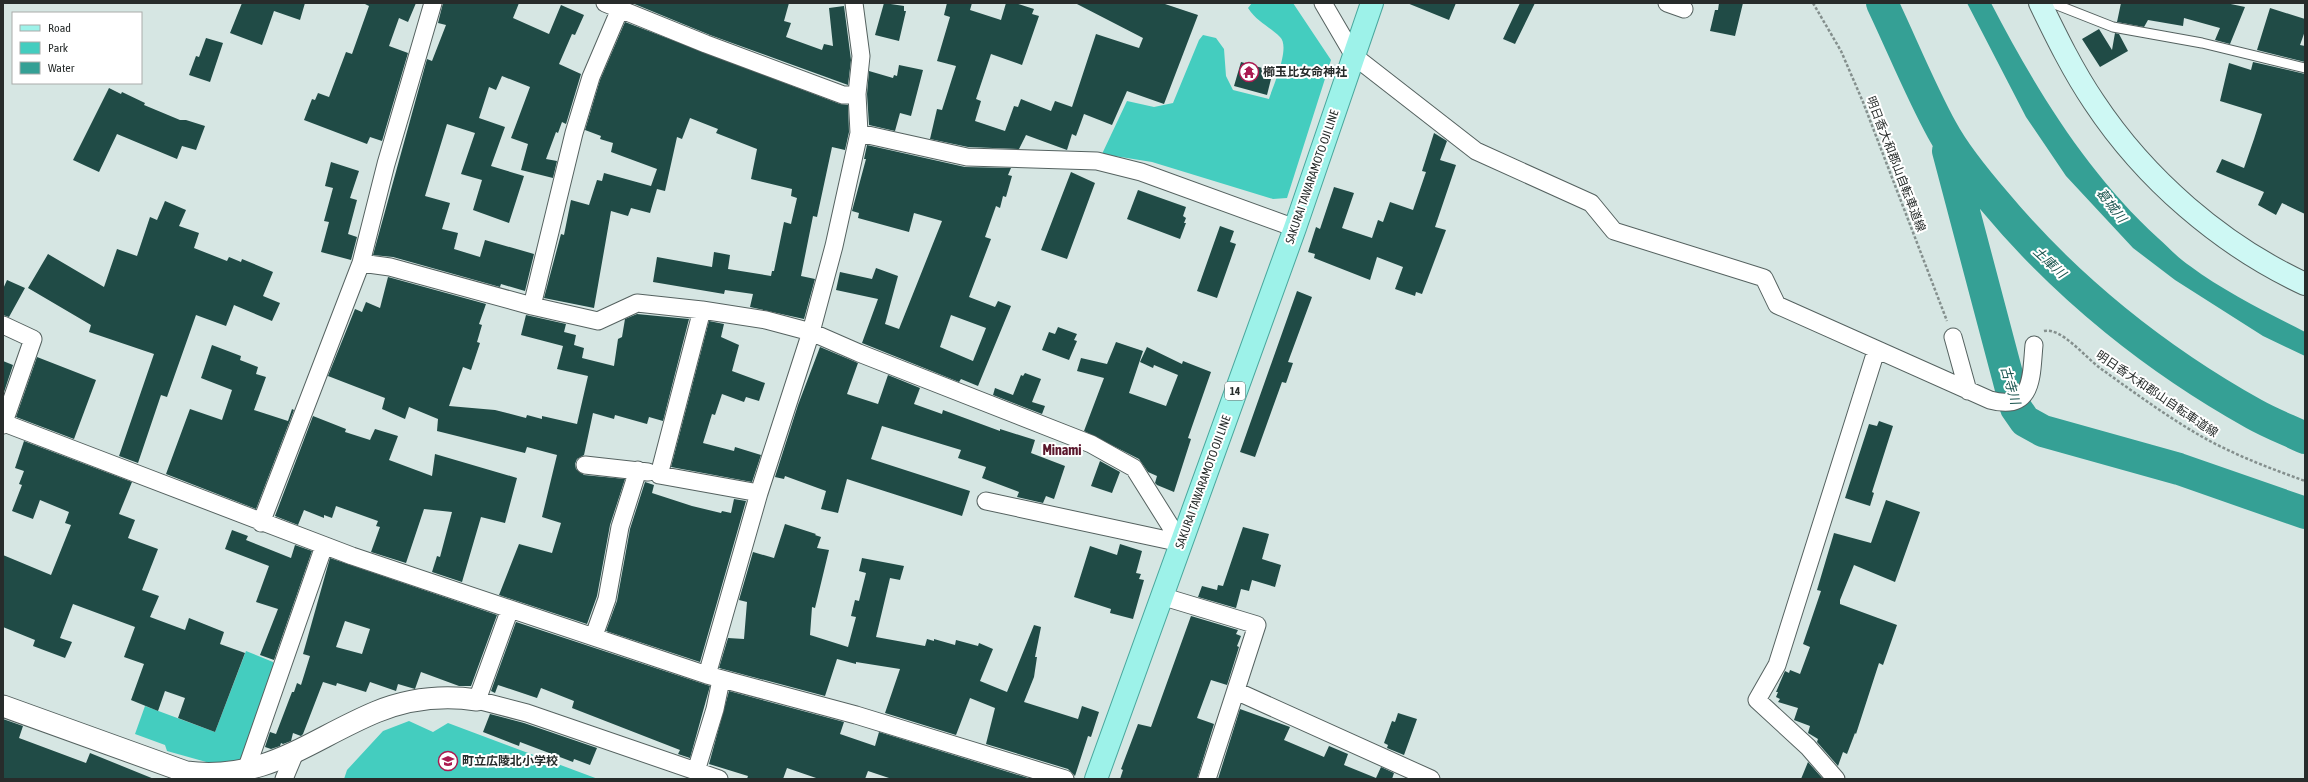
<svg xmlns="http://www.w3.org/2000/svg" width="2308" height="782" viewBox="0 0 2308 782" font-family="'Asap Condensed','Noto Sans JP',sans-serif">
<rect width="100%" height="100%" fill="#d6e6e3"/>
<path fill="#44cdbf" d="M1252,3H1293L1331,60L1287,198L1273,199L1152,162L1102,154L1127,101L1154,107L1173,103L1199,40L1203,35L1216,38L1224,49L1226,76L1233,90L1269,99C1273,86 1291,47 1280,37C1269,26 1257,22 1248,8Z
M246,651L273,662L275,673L245,759L217,765L167,751L165,745L135,734L145,706L215,732Z
M409,721L433,732L448,723L598,779H344L347,770L383,731Z"/>
<path fill="#35a095" d="M1967,3H1991C2035,88 2087,173 2158,238C2168,247 2178,258 2190,266C2225,292 2266,312 2305,332V356L2263,336L2175,280L2133,248L2066,176L2026,117Z"/>
<g fill="none" stroke-linecap="round" stroke-linejoin="round">
<path stroke="#35a095" stroke-width="32" d="M1882,3C1902,45 1920,90 1942,130C1956,156 1977,181 1996,203C2067,288 2157,360 2254,414C2270,423 2288,430 2305,438
M1948,151L2016,408L2025,421L2043,431L2179,469L2305,513"/>
</g>
<path fill="#204b46" fill-rule="evenodd" d="M242,3H305L300,20L274,11L262,45L230,33Z
M363,3H416L408,22L399,18L389,46L408,53L382,141L370,137L367,144L304,120L312,99L315,100L318,93L329,97L346,52L352,54L369,6Z
M443,3H519L513,18L549,34L561,5L584,15L575,35L572,34L559,64L581,74L566,124L562,122L558,133L556,132L546,159L557,161L553,178L521,170L528,144L511,138L530,87L502,76L496,90L489,87L479,118L505,127L491,166L524,176L509,223L473,210L482,180L461,174L475,133L447,124L425,196L450,203L442,229L458,233L454,249L480,257L485,240L534,254L525,291L501,284L500,287L393,257L373,255L427,59L432,61L446,25L438,23Z
M632,3H789L784,21L791,23L786,37L822,50L824,44L833,46L829,8L844,6L851,60L848,85L710,35Z
M884,3L904,6V11H906L899,41L875,35Z
M947,3H972L970,10L1001,20L1006,3H1015L1034,9L1032,14L1039,16L1022,65L991,54L976,99L981,101L975,121L1005,131L1014,106L1018,107L1021,99L1051,111L1055,101L1072,107L1096,34L1139,48L1143,38L1075,3H1162L1198,15L1164,104L1127,91L1112,125L1084,114L1076,136L1072,134L1067,150L1026,135L1019,149L968,147L930,139L937,109L942,110L956,66L937,61L950,17L944,15Z
M1407,3H1456L1449,20Z
M1520,3H1535L1515,44L1503,39Z
M1719,3H1743L1735,36L1710,31L1715,10H1718Z
M2121,3H2226L2245,7L2230,44L2215,40L2220,28L2184,18L2183,26L2148,20L2144,27L2117,22Z
M2270,8L2305,19V31L2300,45L2305,46V62L2257,50Z
M625,22L840,104L848,105L849,132L845,150L832,147L817,217L813,216L801,276L815,279L804,319L750,307L753,294L725,290L724,294L653,282L657,257L712,267L714,252L730,255L728,269L771,276L772,271H774L784,222L791,224L797,198L791,196L792,189L751,179L757,149L716,133L718,129L690,118L682,139L677,137L665,191L657,189L650,213L631,208L628,216L611,211L594,308L544,298L561,234L564,235L571,200L589,205L597,180L602,181L604,173L651,186L657,169L611,152L613,143L600,139L601,136L585,130L600,80Z
M2099,29L2112,50L2115,33L2119,34L2128,51L2100,67L2082,39Z
M206,38L223,43L210,82L189,75L196,56L199,57Z
M1241,62L1273,71L1267,95L1234,86Z
M2253,62L2305,74V214L2282,203L2276,215L2258,205L2264,192L2216,172L2222,159L2244,168L2254,139L2262,114L2220,101L2229,63L2251,70Z
M899,65L923,70L911,116L900,113L895,131L869,125L867,94L869,71L893,78L894,75L897,76Z
M109,88L121,94L122,92L145,103L144,105L180,120H186L205,126L196,150L182,146L177,159L117,134L99,172L73,160Z
M1434,133L1447,141L1440,160L1456,165L1435,227L1446,230L1422,294L1416,292L1415,296L1395,289L1403,267L1377,257L1370,280L1314,258L1315,254L1308,252L1316,227L1320,229L1334,187L1354,193L1342,228L1372,238L1378,220L1383,222L1390,202L1413,210L1426,172L1422,171Z
M867,145L965,167L1011,168L1008,175L1012,176L1006,197L1003,196L1000,208L996,206L985,237L991,239L969,297L995,307L998,301L1011,306L978,386L961,379L959,382L862,343L878,299L836,290L840,272L872,279L876,268L898,276L885,324L899,329L942,221L914,213L909,232L858,218L859,213L852,211L866,159H864ZM951,315L986,328L973,361L940,347Z
M331,162L359,171L350,198L357,200L348,234L357,237L351,260L321,252L329,222L324,221L333,188L325,186Z
M1071,172L1095,183L1067,259L1041,250Z
M1138,190L1186,207L1183,216L1186,218L1184,223H1186L1180,239L1127,219Z
M165,201L186,210L179,226L199,233L194,248L227,261L229,257L241,262L242,259L273,272L263,296L280,303L272,321L234,305L226,326L196,315L167,397L161,395L138,463L119,456L154,354L89,332L91,325L28,288L48,254L104,287L117,249L137,256L150,217L157,220Z
M1220,226L1234,231L1230,242L1236,244L1217,298L1197,291Z
M388,277L486,304L479,324L482,325L477,342L480,343L471,370L463,367L449,406L495,410L526,418L527,415L542,419V416L577,424L588,376L557,369L563,346L521,335L526,315L566,324L564,332L576,335L574,345L584,348L582,358L614,366L618,339L622,337L625,319L637,314L689,319L663,421L649,417L647,424L615,415L614,419L593,413L584,455L577,459L575,464L576,469L584,475L625,479L610,525L597,596L587,624L499,595L519,544L552,553L561,523L542,517L557,455L527,447L525,453L437,431L438,419L409,407L405,419L382,409L385,398L328,376L355,309L362,312L366,302L380,308Z
M7,280L25,288L9,317L3,315V289Z
M1297,291L1312,297L1288,362L1293,363L1286,383L1282,382L1255,457L1240,452Z
M709,321L724,324L721,337L739,345L732,371L765,383L759,401L746,397L744,402L722,394L715,415L712,414L703,443L734,451L735,447L761,455L752,482L671,467Z
M1058,327L1077,334L1074,340L1077,341L1069,360L1042,350L1049,332L1055,334Z
M1116,342L1143,351L1129,393L1166,406L1178,375L1154,365L1153,368L1140,362L1147,347L1182,364L1183,361L1211,372L1188,438L1191,439L1174,492L1157,485L1155,483L1157,476L1148,472L1139,459L1084,431L1104,378L1077,371L1081,358L1107,364Z
M212,345L241,356L240,360L258,367L256,374L266,377L254,410L288,421L292,409L294,410L256,509L166,474L190,409L222,420L232,390L201,378Z
M820,347L858,363L847,394L878,404L888,375L920,388L914,404L942,414L943,410L1000,431V429L1035,440L1031,453L1065,466L1054,499L1046,496L1043,503L1017,497L1019,492L982,478L986,467L958,458L961,450L882,426L871,459L970,491L962,516L847,479L838,513L821,509L826,491L785,476L784,479L775,477L798,405Z
M37,357L96,380L74,439L16,417Z
M3,361L13,365L3,395Z
M1025,373L1041,379L1032,402L1045,406L1042,414L993,395L995,388L1013,395L1021,375L1023,376Z
M313,416L346,429L345,432L370,440L375,429L398,436L389,460L432,476L435,454L517,478L505,523L481,517L462,582L432,572L437,556L440,557L452,512L424,509L406,563L371,552L380,527L376,526L378,521L336,506L332,518L324,515V518L304,510L298,525L275,516Z
M1879,421L1893,426L1872,492L1874,493L1870,506L1845,498L1869,424L1877,426Z
M24,441L132,482L119,514L135,520L128,538L158,549L142,590L159,596L150,617L185,630L189,618L224,632L220,644L245,653L215,732L178,718L185,698L165,691L158,711L131,700L144,664L124,657L135,627L73,604L60,638L72,642L65,658L33,646L35,640L3,627V555L51,575L71,525L65,523L69,512L40,500L33,519L12,511L22,485L19,484L24,471L15,468Z
M1100,461L1120,472L1112,493L1091,486Z
M645,482L654,485L652,493L692,506L721,513L722,511L731,513L734,499L746,501L700,662L606,631L617,601L630,529Z
M1886,500L1920,512L1895,582L1854,565L1840,600V604L1897,625L1883,665L1879,663L1856,734L1855,733L1847,754L1843,752L1838,766L1817,742L1818,739L1808,733L1810,726L1794,720L1798,708L1778,702L1780,699L1776,697L1778,692H1776L1785,671L1789,673L1790,670L1800,674L1810,647L1803,644L1821,591L1817,590L1834,533L1871,543Z
M785,524L816,534L815,535L821,537L817,548L829,550L815,608L812,607L810,635L848,647L856,617L851,616L855,600L859,601L866,573L859,571L862,558L904,566L900,580L890,578L876,637L925,646L927,639L934,641V639L955,645L956,640L978,646L979,643L993,649L980,681L1007,692L1034,625L1041,627L1035,657H1037L1034,677L1024,702L1078,719L1082,706L1099,712L1091,737L1088,736L1075,776L1068,769L986,744L995,708L970,698L956,735L885,713L900,669L856,662V664L837,659L825,696L719,668L728,638L744,639L747,602L739,600L753,552L774,558Z
M1243,527L1269,534L1262,559L1281,565L1275,587L1252,580L1249,591L1241,589L1236,608L1198,597L1202,586L1217,590L1218,585L1223,586Z
M232,530L248,536L246,540L291,558L295,545L312,551L274,660L260,655L278,609L256,602L269,566L225,549Z
M1120,544L1142,551L1136,573L1141,574L1139,579L1144,580L1133,619L1110,613L1111,609L1074,597L1090,546L1117,555Z
M330,558L497,615L471,686H459L421,672L415,689L398,684L396,691L370,682L366,692L337,683L336,686L323,682L303,734L301,736L293,733L291,741L283,744L281,743L280,746L271,749L265,747L270,732L276,734L292,692H294L297,683L301,685L310,656L303,654ZM345,621L370,629L362,654L336,647Z
M1191,616L1238,630L1236,634L1241,636L1237,646L1239,647L1227,685L1211,680L1197,718L1214,724L1197,779H1120L1123,770L1121,769L1138,724L1151,727Z
M516,622L710,686L690,758L678,754L680,750L572,708L574,701L541,688L537,698L498,685L495,693L491,691Z
M729,691L844,722L840,734L875,746L879,732L1031,779H892L868,771L865,779H819L787,768L783,779H747L748,776L709,764Z
M1240,709L1290,727L1284,740L1324,757L1329,746L1348,754L1344,765L1376,778L1381,767L1394,773L1392,779H1218Z
M1398,713L1417,719L1404,755L1387,748L1388,745L1384,743L1392,721L1395,722Z
M490,714L524,723L597,748L590,765L574,759L573,762L520,742L519,746L483,732Z
M3,719L23,726L19,738L86,763L90,753L154,779H3Z
M1808,762L1823,779H1801Z"/>
<g fill="none" stroke-linecap="round" stroke-linejoin="round">
<defs>
<path id="service" d="M2052,3L2113,27L2202,43L2305,68"/>
<path id="minor" d="M605,3L706,44L843,95L857,94
M1323,3L1354,56L1476,151L1591,203L1614,231L1764,278L1777,305L1990,400C2034,412 2031,376 2034,345
M1667,3L1684,9
M859,133L967,157L1097,161L1141,172L1295,228
M361,263L390,267L532,306L598,321L637,303L702,310L766,320L811,332L859,353L1091,444L1134,468L1181,543
M532,306L574,133L591,77L620,9
M702,310L659,475L759,493
M3,325L33,339L3,425
M1953,337L1968,391
M4,423L352,556L707,675L856,715L1065,779
M585,465L648,472
M986,501L1181,543
M261,523L361,263L386,164L433,3
M1161,596L1257,625L1207,779
M510,609L477,700L527,713L719,779
M596,637V630L607,599L620,527L638,470
M707,675L759,493L811,332L834,246L859,133L857,94L861,56L854,3
M1236,691L1431,779
M696,771L715,709L721,680
M245,773L324,546
M284,779L294,755
M1836,779L1808,747L1757,700L1777,665L1876,351"/>
<path id="tertiary" d="M3,706L186,772C265,782 309,740 376,712C408,699 443,695 477,700"/>
<path id="secondary" d="M2040,3C2056,36 2073,71 2094,102C2145,179 2221,245 2305,284"/>
<path id="primary" d="M1096,779L1295,228L1372,3"/>
</defs>
<use href="#service" stroke="#556260" stroke-width="11"/>
<use href="#minor" stroke="#556260" stroke-width="19"/>
<use href="#tertiary" stroke="#556260" stroke-width="23"/>
<use href="#secondary" stroke="#556260" stroke-width="24"/>
<use href="#primary" stroke="#49a79d" stroke-width="24"/>
<path stroke="#848f8d" stroke-width="2.5" stroke-dasharray="3 2" stroke-linecap="butt" d="M1813,3L1841,51L1863,102L1947,321
M2044,331C2061,327 2085,357 2100,368C2132,391 2165,415 2199,435C2232,454 2269,468 2305,481"/>
<use href="#service" stroke="#fff" stroke-width="9"/>
<use href="#minor" stroke="#fff" stroke-width="17"/>
<use href="#tertiary" stroke="#fff" stroke-width="21"/>
<use href="#secondary" stroke="#cef8f4" stroke-width="22"/>
<use href="#primary" stroke="#9df2e9" stroke-width="22"/>
</g>
<defs>
<symbol id="temple-ring" viewBox="-11 -11 22 22"><circle r="9.5" fill="#fff" stroke="#ab1a51" stroke-width="1.5"/><path d="M0-6L5-2H3V0L6.5 2.5H4V6H1.5V3h-3V6H-4V2.5H-6.5L-3 0V-2H-5Z" fill="#ab1a51"/></symbol>
<symbol id="school-ring" viewBox="-11 -11 22 22"><circle r="9.5" fill="#fff" stroke="#ab1a51" stroke-width="1.5"/><path d="M0-5L7-2L0 1L-7-2ZM-4 1L0 2.5L4 1V4Q0 6-4 4Z" fill="#ab1a51"/></symbol>
</defs>
<g fill-rule="evenodd">
<use href="#temple-ring" x="1238" y="61" width="22" height="22"/>
<use href="#school-ring" x="437" y="750" width="22" height="22"/>
</g>
<g text-anchor="middle" stroke-width="4" stroke-linejoin="round" paint-order="stroke">
<rect fill="#fff" stroke="#686b6b" stroke-width="1" x="1225" y="382" width="20" height="18" rx="3"/>
<g font-size="11" font-weight="bold" fill="#272c2b">
<text x="1235" y="395">14</text>
</g>
<g font-size="12" font-weight="bold" fill="#272c2b" stroke="#fff" text-anchor="start">
<text x="1263" y="76">櫛玉比女命神社</text>
<text x="462" y="765">町立広陵北小学校</text>
</g>
<g font-size="12" fill="#272c2b" stroke="#fff">
<text transform="translate(1896 164) rotate(69)" y="4">明日香大和郡山自転車道線</text>
<text transform="translate(1312 177) rotate(-71)" y="4">SAKURAI TAWARAMOTO OJI LINE</text>
<text transform="translate(2157 394) rotate(34)" y="4">明日香大和郡山自転車道線</text>
<text transform="translate(1203 482) rotate(-70)" y="4">SAKURAI TAWARAMOTO OJI LINE</text>
</g>
<g font-size="13" font-style="italic" fill="#18534d" stroke="#fff">
<text transform="translate(2112 205) rotate(52)" y="5">葛城川</text>
<text transform="translate(2050 262) rotate(43)" y="5">土庫川</text>
<text transform="translate(2011 385) rotate(74)" y="5">古寺川</text>
</g>
<g font-size="14" font-weight="bold" fill="#5a172c" stroke="#fff">
<text x="1062" y="455">Minami</text>
</g>
</g>
<rect width="2308" height="782" fill="none" stroke="#272c2b" stroke-width="8"/>
<rect x="12" y="12" width="130" height="72" fill="#ffffff" stroke="#a9abaa"/>
<rect x="20" y="25" width="20" height="6" fill="#9df2e9" stroke="#a9abaa"/>
<text x="48" y="32" font-size="12" fill="#272c2b">Road</text>
<rect x="20" y="42" width="20" height="12" fill="#44cdbf" stroke="#a9abaa"/>
<text x="48" y="52" font-size="12" fill="#272c2b">Park</text>
<rect x="20" y="62" width="20" height="12" fill="#35a095" stroke="#a9abaa"/>
<text x="48" y="72" font-size="12" fill="#272c2b">Water</text>
</svg>
